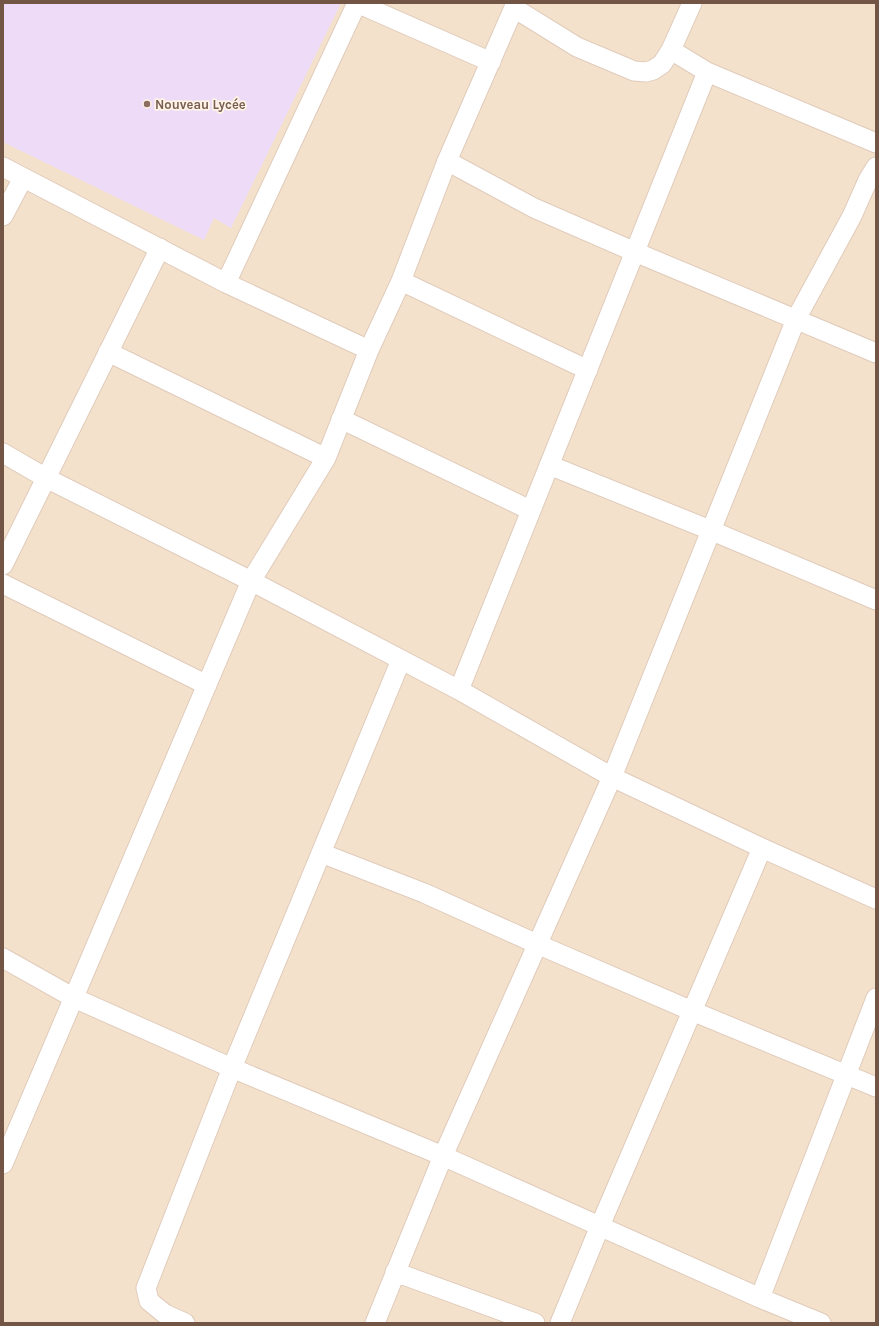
<svg xmlns="http://www.w3.org/2000/svg" width="879" height="1326" viewBox="0 0 879 1326" font-family="Karla,sans-serif">
<rect width="100%" height="100%" fill="#fdf0de"/>
<path fill="#f4e1cc" d="M3,3H876V1323H3Z"/>
<path fill="#eddbf8" d="M3,3H341L231,228L214,218L204,240L3,142Z"/>
<g fill="none" stroke-linecap="round" stroke-linejoin="round">
<defs>
<path id="street" d="M357,3L491,62
M514,8L577,47L634,71L646,72L653,70L662,64L671,50L692,3
M671,50L707,72L876,143
M447,161L534,208L635,252L876,353
M3,167L226,283L369,350
M3,216L23,178
M401,281L588,370
M226,283L357,3
M108,352L326,458
M341,419L530,510
M3,453L46,478L251,581L459,690L612,777L762,848L876,899
M549,465L710,530L876,600
M3,565L160,248
M3,584L207,685
M459,690L707,72
M321,853L424,893L537,944L692,1011L876,1087
M3,958L74,998L232,1068L443,1156L760,1298L821,1323
M3,1164L251,581L326,458L369,350L401,281L447,161L516,3
M395,1272L535,1323
M760,1298L876,998
M185,1323L165,1314L149,1301L146,1288L232,1068L401,660
M375,1323L443,1156L612,777L796,319L852,216L868,180L876,167
M560,1323L600,1226L762,848"/>
</defs>
<use href="#street" stroke="#e0cbba" stroke-width="21"/>
<use href="#street" stroke="#fff" stroke-width="19"/>
</g>
<circle fill="#8d6e63" stroke="#fff4e5" stroke-width="1.5" cx="147" cy="104" r="4"/>
<g text-anchor="middle" stroke-width="3.5" stroke-linejoin="round" paint-order="stroke">
<g font-size="13" font-weight="bold" fill="#785e54" stroke="#fff4e5" text-anchor="start">
<text x="155" y="109">Nouveau Lycée</text>
</g>
</g>
<rect width="879" height="1326" fill="none" stroke="#735546" stroke-width="8"/>
</svg>
